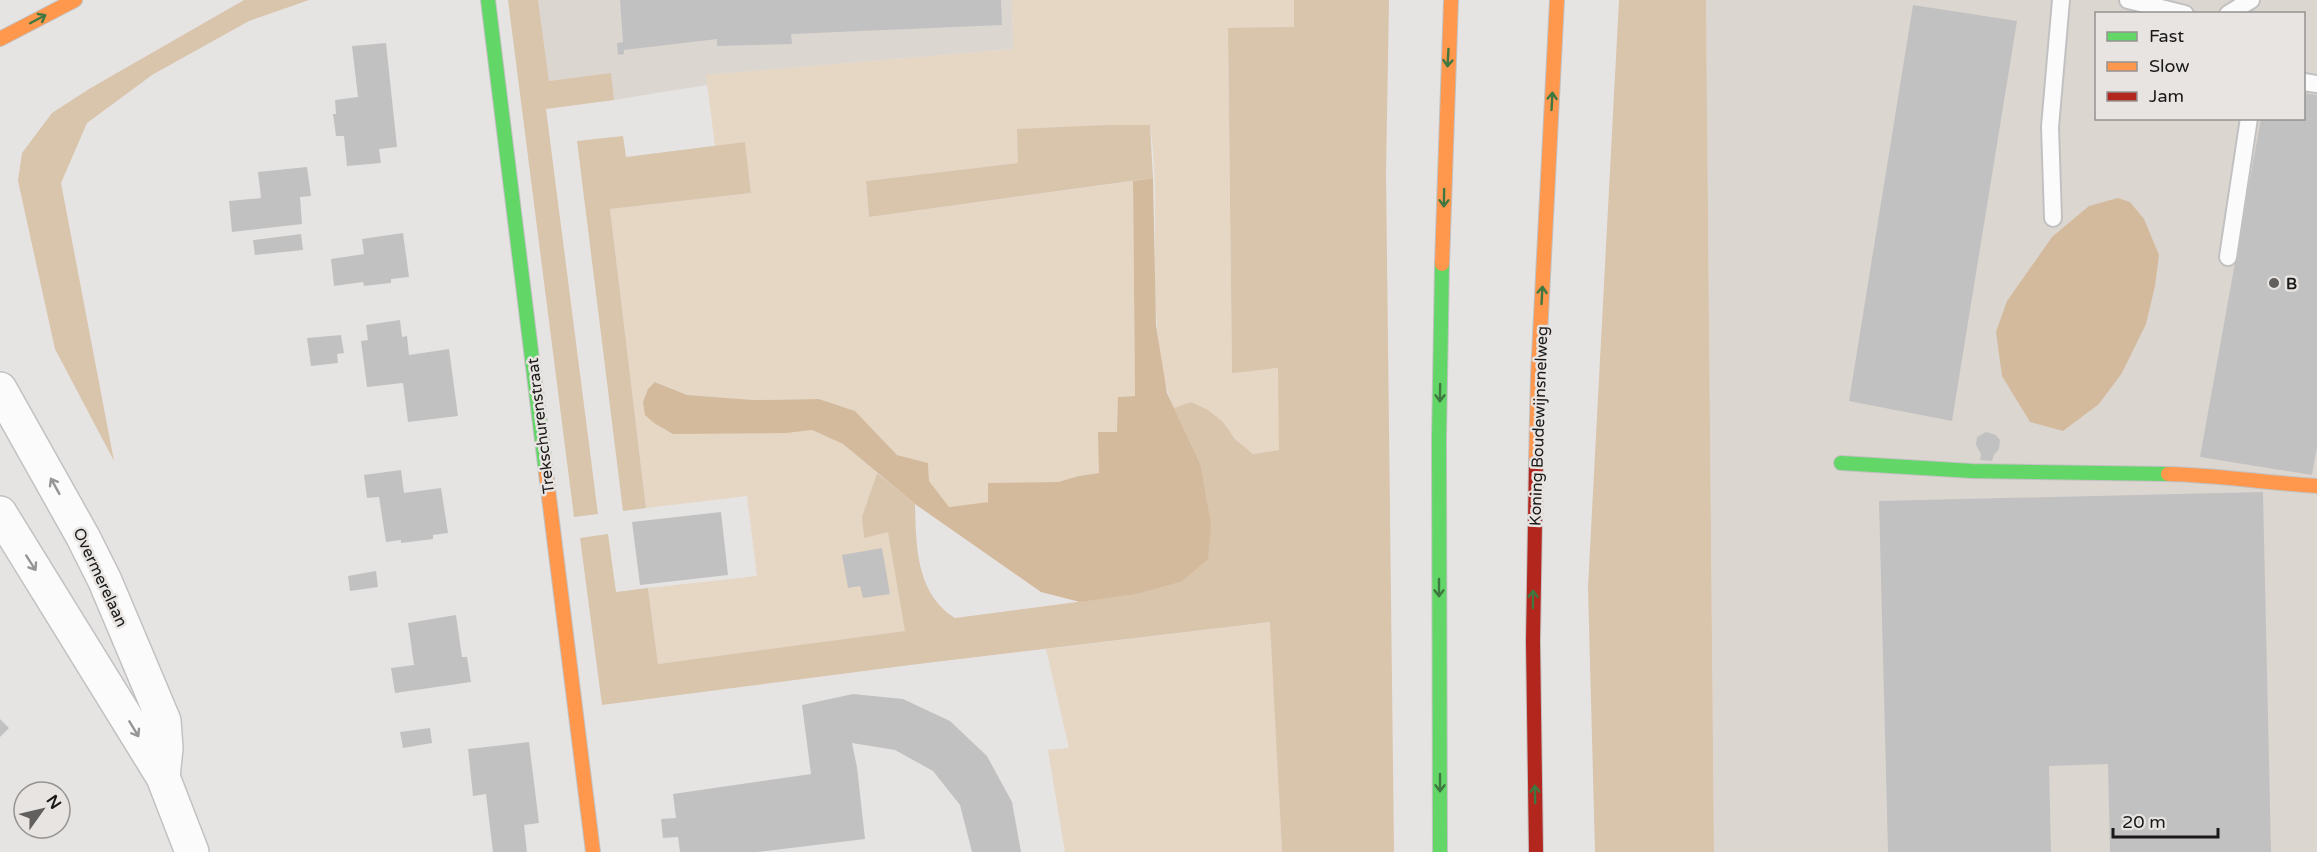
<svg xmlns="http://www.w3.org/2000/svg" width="2317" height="852" viewBox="0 0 2317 852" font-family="'Varela Round',sans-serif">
<rect width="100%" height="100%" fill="#e6e4e3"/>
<path fill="#dcd6d1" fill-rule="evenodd" d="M538,0H1012L1013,49L707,75V85L614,100L610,74L549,81Z
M1706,0H2317V852H1714ZM2096,14H2304V118H2096Z"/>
<path fill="#e6d6c4" d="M1012,0H1294V27L1228,29L1232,372L1279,368V450L1253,454L1235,439L1223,422L1191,402L1174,408C1165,390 1163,371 1160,351C1149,276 1161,199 1150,125L1018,129L1019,163L866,181L869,217L1133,181L1135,396L1118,397V432L1099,473L1079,476L1058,482L989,483L988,502L948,507L929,481L928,463L897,455L855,411L819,399L754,400L687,395L656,382L648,389L787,433L812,430L843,444L877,473L862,517L864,537L888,531L906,631L658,664L648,588L757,576L747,496L646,508L610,209L751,193L745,142L715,146L706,75L1013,49Z
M1271,622L1282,852H1065L1048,750L1069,748L1046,649Z"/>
<path fill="#d9c4ac" d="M244,0H309L249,21L152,75L87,123L61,183L114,461L55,349L18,181L22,153L52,113L89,89Z
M508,0H538L549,81L611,73L614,100L546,109L598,514L574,517Z
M1294,0H1389L1386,173L1394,852H1282L1270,622L910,665L602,705L580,538L608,534L616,592L648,588L658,664L905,631L888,532L864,538L862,517L877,473L915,504C916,546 916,594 955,618L1138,594L1181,582L1200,463L1174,408L1191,402L1208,410L1223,422L1235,439L1253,454L1279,450L1278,368L1232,373L1228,28L1294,27Z
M1619,0H1706L1714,852H1595L1588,587Z
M1108,125H1150L1153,178L869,217L866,181L1018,163L1017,129Z
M623,136L626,157L745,142L751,193L610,209L646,508L623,511L577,141Z"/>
<path fill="#d4ba9c" d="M1153,178L1156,325L1167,393L1200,463L1211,525L1208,559L1181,582L1138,594L1080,602L1041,592L915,504L843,444L812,430L787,433L673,434L654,423L645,415L643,402L648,389L655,382L687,395L754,400L819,399L855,411L897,455L928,463L929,481L949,507L988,502V483L1058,482L1079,476L1099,473L1098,432H1117L1118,397L1135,396L1133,181Z
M2118,198L2130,202L2144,219L2159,255L2155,286L2146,324L2122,373L2099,404L2063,431L2030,422L2002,376L1996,332L2007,301L2052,237L2089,206Z"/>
<path fill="#c2c1c1" d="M620,0H1001L1002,25L791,34L792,44L717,46V39L624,50V54L618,55L617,43L623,42Z
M1913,5L2017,21L1952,421L1849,401Z
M386,43L397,147L379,149L381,163L347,166L344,136H336L333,114H336L335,100L358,97L352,46Z
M2304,93L2317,95V447L2312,475L2200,457L2261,118H2304Z
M307,167L311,196L300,197L302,224L232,232L229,201L261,198L258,172Z
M403,233L409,277L391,279V283L364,286L363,282L334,286L331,259L364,254L362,239Z
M301,234L303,250L255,255L253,240Z
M400,320L402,337L407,336L409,355L449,349L458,416L408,422L403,383L367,387L361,341L368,340L366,325Z
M341,335L344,353L337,354L338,363L311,366L307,338Z
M1986,432L1996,435L2000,440L1999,449L1994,455L1992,461L1980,460L1981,454L1976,445L1977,437Z
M401,470L404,493L441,488L448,533L433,535V539L401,543V540L386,542L379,497L367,498L364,475Z
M2263,492L2271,852H2110L2108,764L2049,766L2051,852H1888L1879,501Z
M721,512L728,575L640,585L632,522Z
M882,548L890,594L863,598L860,586L848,588L842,555Z
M376,571L378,587L350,591L348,576Z
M456,615L462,657H467L471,682L395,693L391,668L414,665L408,623Z
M853,694L903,699L950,721L987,756L1012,802L1021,852H972L960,805L933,771L895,750L852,743L857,767L865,839L757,852H680L678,837L663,838L661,819L676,818L673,794L811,774L802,705Z
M0,719L9,728L0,737Z
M430,728L432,743L403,748L400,732Z
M529,742L539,823L524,825L527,852H493L486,794L473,796L468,749Z"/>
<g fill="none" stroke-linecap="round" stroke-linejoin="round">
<defs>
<path id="lane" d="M2128,0L2185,14
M2228,14L2251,0
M2304,82L2317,84
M2053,218L2050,127L2061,0
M2228,257L2249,118"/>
<path id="street" d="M0,389L83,537L105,581L164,721L166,748L163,777
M0,513L163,777L192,852"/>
<path id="fast" d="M488,0L546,473
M1841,463L1972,471L2168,474
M1440,852L1439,439L1442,264"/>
<path id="slow" d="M0,39L75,0
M1442,264L1451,0
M1536,462L1538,375L1557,0
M546,473L593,852
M2168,474C2218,475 2267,483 2317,486"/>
<path id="jam" d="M1536,852L1533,641L1536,462"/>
</defs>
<use href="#lane" stroke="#c2c1c1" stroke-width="20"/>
<use href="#street" stroke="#c2c1c1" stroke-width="36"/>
<use href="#fast" stroke="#c2c1c1" stroke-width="16"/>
<use href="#slow" stroke="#c2c1c1" stroke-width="16"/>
<use href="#jam" stroke="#c2c1c1" stroke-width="16"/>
<use href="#lane" stroke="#fbfbfb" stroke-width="16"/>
<use href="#street" stroke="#fbfbfb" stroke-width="33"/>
<use href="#fast" stroke="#63d668" stroke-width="14"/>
<use href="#slow" stroke="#ff974d" stroke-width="14"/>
<use href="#jam" stroke="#b3261e" stroke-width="14"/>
</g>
<defs><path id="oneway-shaft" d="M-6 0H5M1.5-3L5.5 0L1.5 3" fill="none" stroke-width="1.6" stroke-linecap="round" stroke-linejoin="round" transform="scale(1.5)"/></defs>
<g stroke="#3e7840">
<use href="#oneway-shaft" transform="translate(38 19) rotate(-28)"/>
<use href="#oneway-shaft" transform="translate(1448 58) rotate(93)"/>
<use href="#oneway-shaft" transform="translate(1552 101) rotate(-87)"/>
<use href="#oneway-shaft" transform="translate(1444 198) rotate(91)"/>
<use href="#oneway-shaft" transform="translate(1542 295) rotate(-87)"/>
<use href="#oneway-shaft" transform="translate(1440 393) rotate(91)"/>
<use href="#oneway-shaft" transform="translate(1439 588) rotate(90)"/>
<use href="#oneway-shaft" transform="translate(1533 599) rotate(-89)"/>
<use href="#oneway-shaft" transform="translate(1440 783) rotate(90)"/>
<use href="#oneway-shaft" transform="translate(1535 794) rotate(-91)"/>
</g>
<g stroke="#969595">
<use href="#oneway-shaft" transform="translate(55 486) rotate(-119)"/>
<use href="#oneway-shaft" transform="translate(31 563) rotate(57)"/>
<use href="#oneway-shaft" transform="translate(134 729) rotate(59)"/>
</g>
<circle fill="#61605f" stroke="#e7e4e2" stroke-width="2" cx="2274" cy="283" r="6"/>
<g text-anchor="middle" stroke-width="5" stroke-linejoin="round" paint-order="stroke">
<g font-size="16" font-weight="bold" fill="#1a1918" stroke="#e7e4e2" text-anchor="start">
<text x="2286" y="289">B</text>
</g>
<g font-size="16" fill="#1a1918" stroke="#e7e4e2">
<text transform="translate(540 426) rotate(-97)" y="6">Trekschurenstraat</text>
<text transform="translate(1538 426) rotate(-88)" y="6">Koning Boudewijnsnelweg</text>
<text transform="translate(101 577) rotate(65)" y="6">Overmerelaan</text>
</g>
</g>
<rect x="2095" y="12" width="210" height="108" fill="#e7e4e2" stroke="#959391" stroke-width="1.5"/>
<rect x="2107" y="32" width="30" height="9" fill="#63d668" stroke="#959391" stroke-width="1.5"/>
<text x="2149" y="42" font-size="18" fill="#1a1918">Fast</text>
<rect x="2107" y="62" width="30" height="9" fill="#ff974d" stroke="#959391" stroke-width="1.5"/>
<text x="2149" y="72" font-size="18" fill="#1a1918">Slow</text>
<rect x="2107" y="92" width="30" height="9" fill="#b3261e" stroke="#959391" stroke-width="1.5"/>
<text x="2149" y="102" font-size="18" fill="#1a1918">Jam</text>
<g transform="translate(42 810) rotate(56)"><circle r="28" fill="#e7e4e2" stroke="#959391" stroke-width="1.5"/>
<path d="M0-4.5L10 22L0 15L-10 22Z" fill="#61605f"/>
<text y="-9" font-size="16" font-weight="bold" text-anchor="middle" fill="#1a1918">N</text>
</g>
<path d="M2113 828v9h105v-9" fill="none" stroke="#1a1918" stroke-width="3"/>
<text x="2122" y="828" font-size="18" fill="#1a1918" stroke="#e7e4e2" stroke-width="4.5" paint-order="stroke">20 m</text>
</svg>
